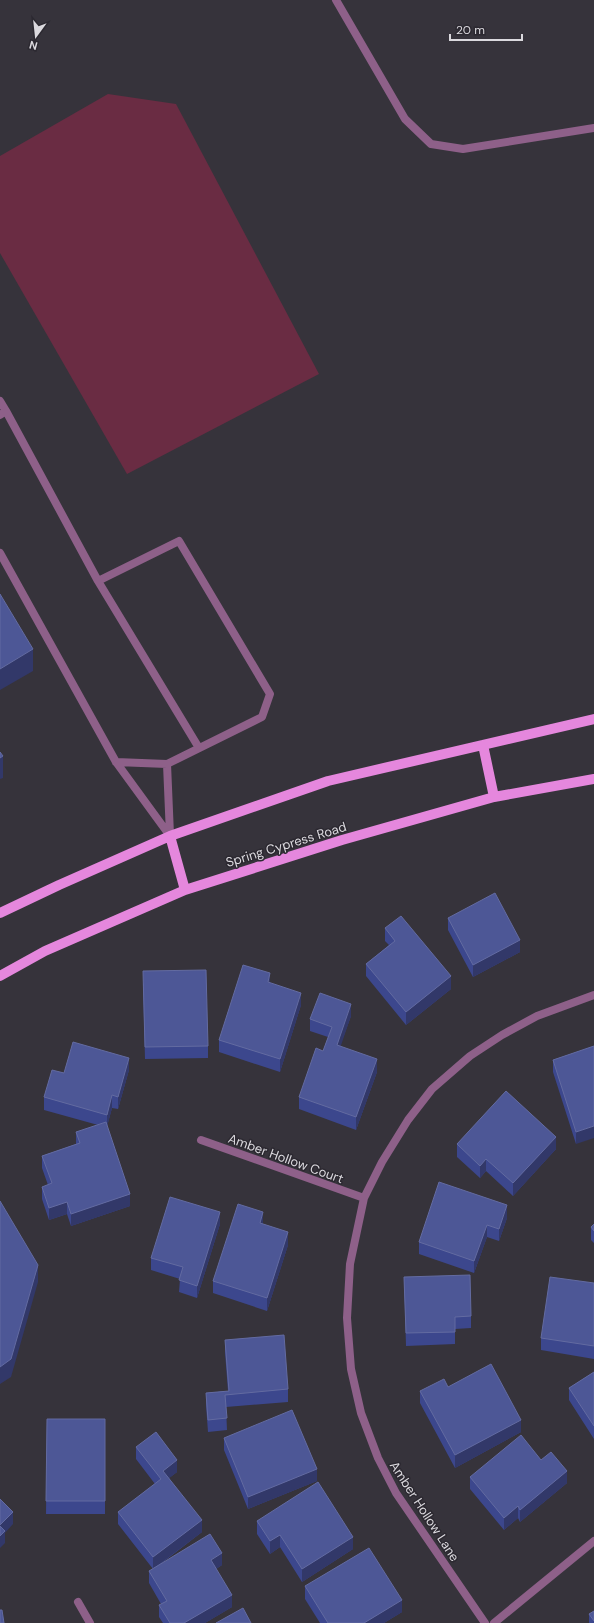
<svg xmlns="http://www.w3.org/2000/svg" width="594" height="1623" viewBox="0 0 594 1623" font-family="'DM Sans',sans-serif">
<rect width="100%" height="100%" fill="#36333b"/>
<path fill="#6a2c43" d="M108,94L176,104L319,374L127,474L0,253V156Z"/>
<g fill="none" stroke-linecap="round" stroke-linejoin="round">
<path stroke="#8e6089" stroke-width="8" d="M0,401L6,411
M0,415L6,411L98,581L199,748
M0,553L116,762L170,836
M98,581L179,541L270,694L262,717L167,764L116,762
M167,764L170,835"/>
<path stroke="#8e6089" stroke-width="8" d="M336,0L405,119L431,144L463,149L594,128
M201,1140L364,1198
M78,1602L90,1623
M485,1623L396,1493L378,1458L361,1413L351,1369L347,1318L350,1264L364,1198L382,1162L408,1120L432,1089L470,1056L502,1035L537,1016L594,995
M494,1623L594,1541"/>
<path stroke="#e587dd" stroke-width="10" d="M483,745L494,797
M170,836L185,890
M0,913L59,885L170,836L328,781L594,719
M0,976L45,951L185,890L342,840L494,797L594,779"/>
</g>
<path fill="#3c478d" d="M448,918L520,952L473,977L448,930Z
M385,928L451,989L406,1025L366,976V964L389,945L385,941Z
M143,983L208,1046V1058L145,1059Z
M270,983L301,1005L280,1072L219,1052V1040Z
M351,1016L340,1046L377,1072L356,1130L299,1109V1097L323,1051L328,1037L310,1031V1019Z
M594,1046L576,1144L553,1072V1060Z
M129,1070L118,1109L112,1108L107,1126L130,1206L71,1226L67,1214L49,1220L42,1199V1187L48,1185L42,1168V1156L76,1144V1132L98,1125L44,1110V1097L64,1073Z
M457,1144L556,1149L513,1196L486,1171L480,1178L457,1157Z
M507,1218L499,1241L487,1237L474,1273L419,1254V1242Z
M220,1224L197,1298L179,1292L180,1279L151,1270V1258Z
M263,1224L288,1245L267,1311L213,1293V1281Z
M594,1224V1243L591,1240V1227Z
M404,1277L471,1316V1328L455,1329V1344L406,1346Z
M594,1283V1359L541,1350V1338Z
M225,1340L288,1389V1402L226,1407L227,1430L208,1432L206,1405V1393L228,1391L225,1352Z
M594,1372V1439L569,1400V1388Z
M448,1387L521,1432L455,1468L420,1403V1391Z
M47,1419H105V1514H46Z
M224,1438L317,1481L248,1509L224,1450Z
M136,1447L177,1472L169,1478L202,1532L158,1566L222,1565L216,1569L232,1607L205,1623H163L159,1617V1605L161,1604L149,1583V1571L153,1569L118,1524V1512L155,1484L136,1459Z
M541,1460L567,1483L520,1522L518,1518L504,1530L470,1489V1477Z
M257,1521L353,1549L302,1582L280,1547L270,1554L257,1534Z
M305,1586L402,1612L384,1623H320L305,1599Z
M594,1611V1623H589V1614Z"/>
<path fill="#323869" d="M33,649V671L0,690V669Z
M3,756V778L0,779V758Z
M520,940V952L473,977V965Z
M270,973V985L268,982Z
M451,976V989L406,1025V1012Z
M301,993V1005L280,1072V1059Z
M351,1004V1016L337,1057V1045Z
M129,1058V1070L118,1109V1097Z
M377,1059V1072L356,1130V1117Z
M112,1095V1108L107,1127V1115Z
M594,1126V1138L576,1144V1132Z
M556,1137V1149L513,1196V1183Z
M486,1159V1171L480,1178V1166Z
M130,1194V1206L71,1226V1214Z
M67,1202V1214L49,1220V1208Z
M507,1205V1218L499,1241V1229Z
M220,1212V1224L197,1298V1286Z
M263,1212V1225L260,1223Z
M487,1225V1237L474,1273V1261Z
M288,1232V1245L267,1311V1298Z
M38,1265V1282L11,1377L0,1384V1367Z
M521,1420V1432L455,1468V1455Z
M177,1460V1472L163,1483V1471Z
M317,1469V1481L248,1509V1497Z
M567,1471V1483L520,1522V1510Z
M518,1506V1518L504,1530V1518Z
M13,1512V1524L5,1533V1543L0,1548V1525Z
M202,1520V1532L153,1569V1557Z
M280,1535V1547L270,1554V1541Z
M353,1537V1549L302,1582V1569Z
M222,1553V1565L211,1572V1560Z
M232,1595V1607L205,1623H184Z
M402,1600V1612L384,1623H364Z"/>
<path fill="#4d5796" stroke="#636ba1" d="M0,594L33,649L0,669Z
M0,752L3,756L0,758Z
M495,893L520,940L473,965L448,918Z
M401,916L451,976L406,1012L366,964L395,941L385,928Z
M243,965L270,973L268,982L301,993L280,1059L219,1040Z
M206,970L208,1046L145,1047L143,971Z
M320,993L351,1004L337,1045L377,1059L356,1117L299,1097L316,1048L323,1051L332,1027L310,1019Z
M73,1042L129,1058L118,1097L112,1095L107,1115L44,1097L52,1070L64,1073Z
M594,1046V1126L576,1132L553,1060Z
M506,1091L556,1137L513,1183L486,1159L480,1166L457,1144Z
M106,1122L130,1194L71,1214L67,1202L49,1208L42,1187L52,1183L42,1156L80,1143L76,1132Z
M439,1182L507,1205L499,1229L487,1225L474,1261L419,1242Z
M170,1197L220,1212L197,1286L179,1280L183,1267L151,1258Z
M0,1201L38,1265L11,1359L0,1367Z
M238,1204L263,1212L260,1223L288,1232L267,1298L213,1281Z
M594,1224V1231L591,1227Z
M470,1275L471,1316L455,1317V1332L406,1333L404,1277Z
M550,1277L594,1283V1346L541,1338Z
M284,1335L288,1389L225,1395L227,1418L208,1420L206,1393L229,1391L225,1340Z
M491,1364L521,1420L455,1455L420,1391L444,1379L448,1387Z
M594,1372V1426L569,1388Z
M292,1410L317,1469L248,1497L224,1438Z
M47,1419H105V1501H46Z
M156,1432L177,1460L163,1471L202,1520L153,1557L118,1512L161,1479L136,1447Z
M521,1435L541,1460L551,1452L567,1471L520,1510L518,1506L504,1518L470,1477Z
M318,1482L353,1537L302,1569L280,1535L270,1541L257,1521Z
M0,1499L13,1512L0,1525Z
M0,1526L5,1531L0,1536Z
M210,1534L222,1553L211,1560L232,1595L184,1623H170L159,1605L167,1601L149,1571Z
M369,1548L402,1600L364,1623H328L305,1586Z
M243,1608L251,1623H216Z
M0,1610H2L4,1623H0Z
M594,1611V1621L589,1614Z"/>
<g text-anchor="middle" stroke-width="3" stroke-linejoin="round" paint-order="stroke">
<g font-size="13" fill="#dbd9de" stroke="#2c2931">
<text transform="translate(286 844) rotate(-17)" y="5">Spring Cypress Road</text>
<text transform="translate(286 1158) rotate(20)" y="5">Amber Hollow Court</text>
<text transform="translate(425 1511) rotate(57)" y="5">Amber Hollow Lane</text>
</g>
</g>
<g transform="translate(36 36) rotate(195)" stroke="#2c2931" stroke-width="3" paint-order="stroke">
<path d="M0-3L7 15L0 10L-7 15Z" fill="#dbd9de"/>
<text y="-6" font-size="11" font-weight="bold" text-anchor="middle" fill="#dbd9de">N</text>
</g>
<path d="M450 34v6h72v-6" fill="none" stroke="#dbd9de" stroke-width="2"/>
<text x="456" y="34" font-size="12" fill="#dbd9de" stroke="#2c2931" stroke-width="3" paint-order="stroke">20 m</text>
</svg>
